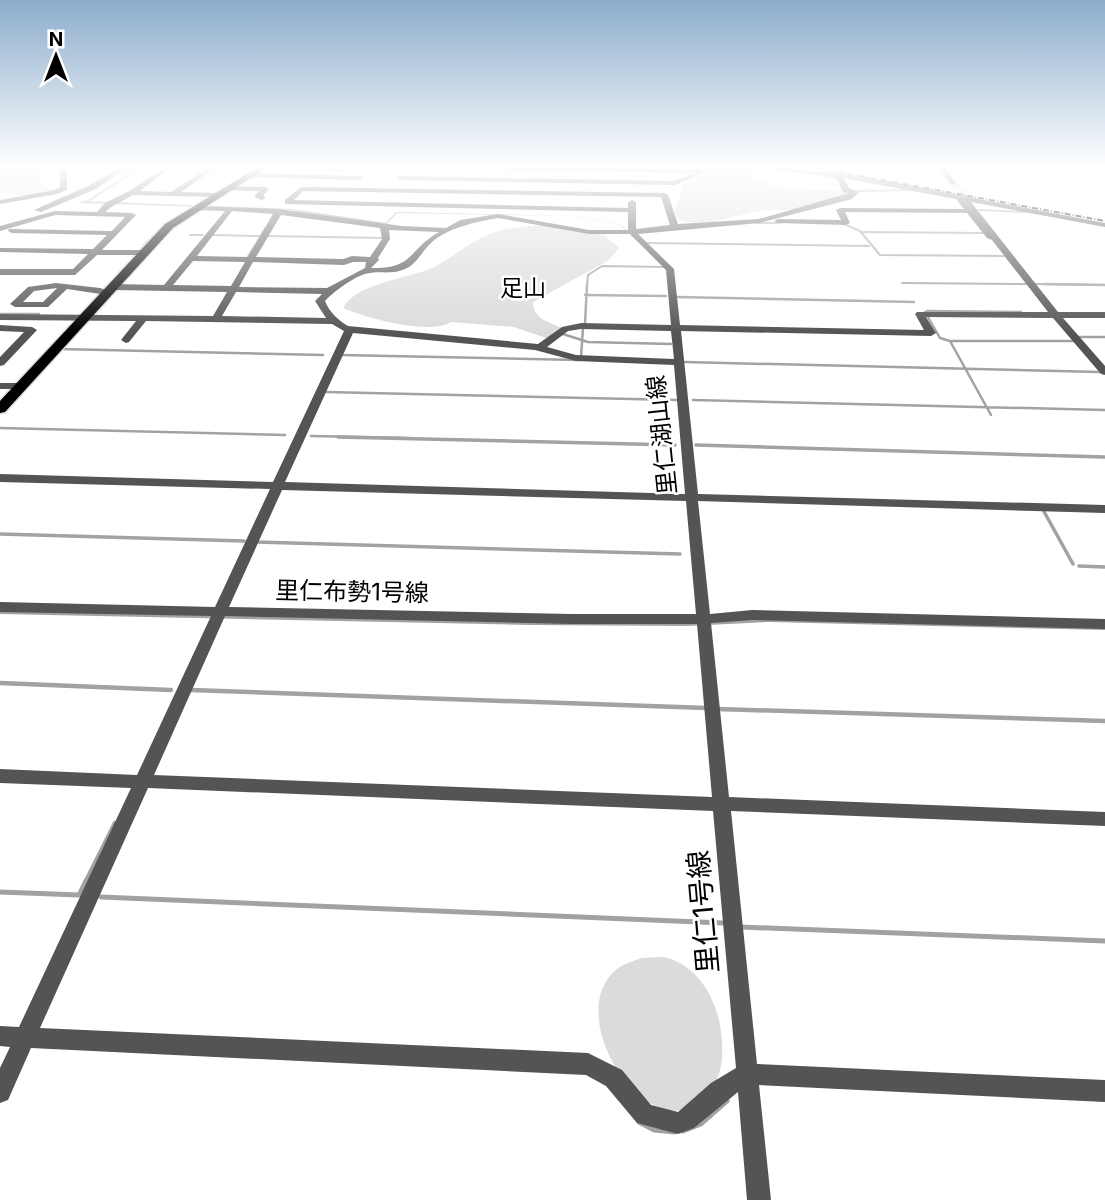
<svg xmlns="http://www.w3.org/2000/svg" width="1105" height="1200" viewBox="0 0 1105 1200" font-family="Inter,'Noto Sans JP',sans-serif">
<rect width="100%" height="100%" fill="#fff"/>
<path fill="#dbdbdb" d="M0,166H52L40,172L42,175L38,179L45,187L54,191L30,197L0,192Z
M725,169L749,172L768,184L787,188L854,192C838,197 823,204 807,208C793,212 774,208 759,211C731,216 707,228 679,220L674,211L684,184L698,176Z
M548,225L604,235L619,248L609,260L533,302C533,319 549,322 562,328L549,339L514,327L451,322C430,336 364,317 343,308C357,282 409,279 434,267C452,258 467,244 485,236C504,227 528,226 548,225Z
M641,958C649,958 660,956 668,958C707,970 724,1016 722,1053C722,1071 717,1088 700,1098C694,1102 685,1110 677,1111C623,1111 569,1007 617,969C623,964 634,961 641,958Z"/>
<path fill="#a2a2a2" d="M83,201L292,209L386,223L396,212L575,216L621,225L666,268L620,225L574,216L397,213L386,225L291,210L79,203Z
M0,611L774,619L1105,628V630L769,622L686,626L529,625L0,614Z"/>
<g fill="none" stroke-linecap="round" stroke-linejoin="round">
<path stroke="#a2a2a2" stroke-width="2" d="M719,167L780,170
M315,170H341
M816,174L838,179
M855,194L858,191L913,190
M86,202L144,166
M979,210L1025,212
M756,223H780
M844,224L860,231L880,255
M863,232L983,233
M190,235H203
M212,235L259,236
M265,236L385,238
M646,243L869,246
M143,246L167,223L193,207
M880,255L1004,256
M247,258L266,227
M902,283L1027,284
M1036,284L1105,285
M587,286L588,275L602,266L666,267"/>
<path stroke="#a2a2a2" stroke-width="2.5" d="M1044,284L1105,285
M585,295L666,296
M676,297L914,302
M927,311L1021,312
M925,312L940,338L950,341L991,415
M0,314H39
M585,324L587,284
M563,334L588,342L671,344
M1078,337H1105
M952,341H1074
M60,349L323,355
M341,355L578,360
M581,357L583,328
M685,362L1099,372
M326,392L676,400
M693,400L1105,410
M0,428L285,435
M311,436L409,438"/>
<path stroke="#a2a2a2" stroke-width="3.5" d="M338,437L675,445
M696,445L1105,457
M1042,508L1073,564
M0,534L244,541
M256,542L680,554
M1079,566L1105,567"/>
<path stroke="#a2a2a2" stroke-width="4.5" d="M0,683L171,690
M191,690L706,708
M718,709L1105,721
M85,883L115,823"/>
<path stroke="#a2a2a2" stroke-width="5" d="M0,892L79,895
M80,893L86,881
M101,897L723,923
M740,927L1105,941
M639,1122L654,1130L675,1132
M683,1131L701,1124L727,1101"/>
<path stroke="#d9d9d9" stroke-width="8" stroke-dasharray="8 3.5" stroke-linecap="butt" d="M953,182L966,200"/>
<defs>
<path id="major" d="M260,166H269L173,228L5,412L0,413V401L165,224Z"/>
</defs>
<use href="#major" stroke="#dbdbdb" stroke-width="3"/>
<path fill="#545454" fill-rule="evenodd" d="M62,166H70L67,169V190L57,194L0,204V200L55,190L60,187V168Z
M122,166H129L96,189L41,212L34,210L90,185Z
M167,166L169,169L140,191L171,192L211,166H218L181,192L218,193L222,195L218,197L133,195L111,207L105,212L132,213L136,215L102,250H142L145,251V255H97L75,275H0V269H73L88,254L0,252V248L93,249L107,235L12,233L8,231L9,229L112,231L125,217L55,215L0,231V226L55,211L97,212L105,203L129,191Z
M391,166L704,169L711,166H719L675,185L400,180L396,178L400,176L674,181L693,173L394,168Z
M760,166L859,176L1105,223V227L971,202L1058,312H1105V318H1063L1105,366V375L1101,374L1053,318L926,317L936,333L931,336L681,331L698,494L1105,505V513L698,501L710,614L752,610L1105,619V629L752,620L711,623L729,797L1105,812V826L731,811L757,1064L1105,1080V1102L759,1085L771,1200H747L738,1092L694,1128L678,1134L637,1123L606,1086L586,1075L31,1048L8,1100L0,1103V1068L10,1047L0,1046V1026L19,1027L131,788L0,783V769L137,775L211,616L0,612V602L215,607L270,489L0,482V474L273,482L344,331L332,324L146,321L129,342L126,343L121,340L136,321L0,320V314L213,316L227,292L113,290L109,287L113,284L164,285L225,211L194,210V206H197L279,209L402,226L446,228L460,220L498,214L589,230H628V212L285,204V200L301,187L664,193L668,195L678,224L759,219L849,193L843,192L836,177L763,168ZM843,178L956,199L964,209L840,208L836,210L841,220L778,219L774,221L778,223L846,225L850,223L845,212L967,213L987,238L992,240L1048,312H917L915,314L924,330L680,325L674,269L638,234L759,223L852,199L859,192L849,188ZM303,191L661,197L670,225L636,229V202L632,200L628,202V208L294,200ZM232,211L273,214L248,257L197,256ZM281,215L380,228L382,239L370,257L352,256L343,259L256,257ZM498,218L589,234H630L666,270L671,325L581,323L562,327L538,344L348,326C338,320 330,313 325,301C333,292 357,274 370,273C383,271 394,275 407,268C417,263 421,253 429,245C445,228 476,222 498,218ZM389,230L439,232C407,250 415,269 371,268L379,260L378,258L390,239ZM193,261L245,262L231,286L173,285ZM253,262L344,265L353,262H366L365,268L327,288L239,287ZM236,292L322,294L315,301L326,318L222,316ZM581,329L671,331L674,359L576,355L547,347L568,331ZM353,333L535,350L576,361L674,365L685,494L285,482ZM282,490L686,501L696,614H572L229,607ZM225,616L572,624H697L712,797L154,775ZM148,788L713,811L736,1068L711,1083L678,1112L651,1105L622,1070L588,1053L40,1028Z
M938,166H944L956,184H950Z
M249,173L360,176L364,178L360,180L246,177Z
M229,186L265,187L269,189L263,196L266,198L262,200L254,197L259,191L226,190L225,188Z
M56,283L100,288L112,292L107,295L67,289L48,307H15L10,304L28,287ZM57,288L43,302H23L34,291Z
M0,325L32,327L37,330L4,365L0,366V357L24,332L0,331Z
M0,383H21L26,386L21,389H0Z"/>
<use href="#major" fill="#000" fill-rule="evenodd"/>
<path stroke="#000" stroke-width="2" stroke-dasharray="6 2 1 2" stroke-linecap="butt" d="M805,166L1105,221"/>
</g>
<linearGradient id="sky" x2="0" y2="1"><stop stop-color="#8cadcc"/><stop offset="0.5" stop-color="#fff"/><stop offset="1" stop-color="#fff" stop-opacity="0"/></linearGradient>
<rect width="1105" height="334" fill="url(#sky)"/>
<g text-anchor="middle" stroke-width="5" stroke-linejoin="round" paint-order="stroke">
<g font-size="23" fill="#000" stroke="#fff">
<text x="523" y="296">足山</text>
</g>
<g font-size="24" fill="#000" stroke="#fff">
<text transform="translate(662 435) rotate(-96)" y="8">里仁湖山線</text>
<text transform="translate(352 592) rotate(1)" y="8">里仁布勢1号線</text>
</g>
<g font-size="28" fill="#000" stroke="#fff">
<text transform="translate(703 912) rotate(-95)" y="10">里仁1号線</text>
</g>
</g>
<g transform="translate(56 56)" stroke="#ffffff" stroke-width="5" paint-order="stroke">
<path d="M0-5L12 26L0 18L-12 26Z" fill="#000000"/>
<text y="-10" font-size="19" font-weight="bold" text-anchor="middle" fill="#000000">N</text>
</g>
</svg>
